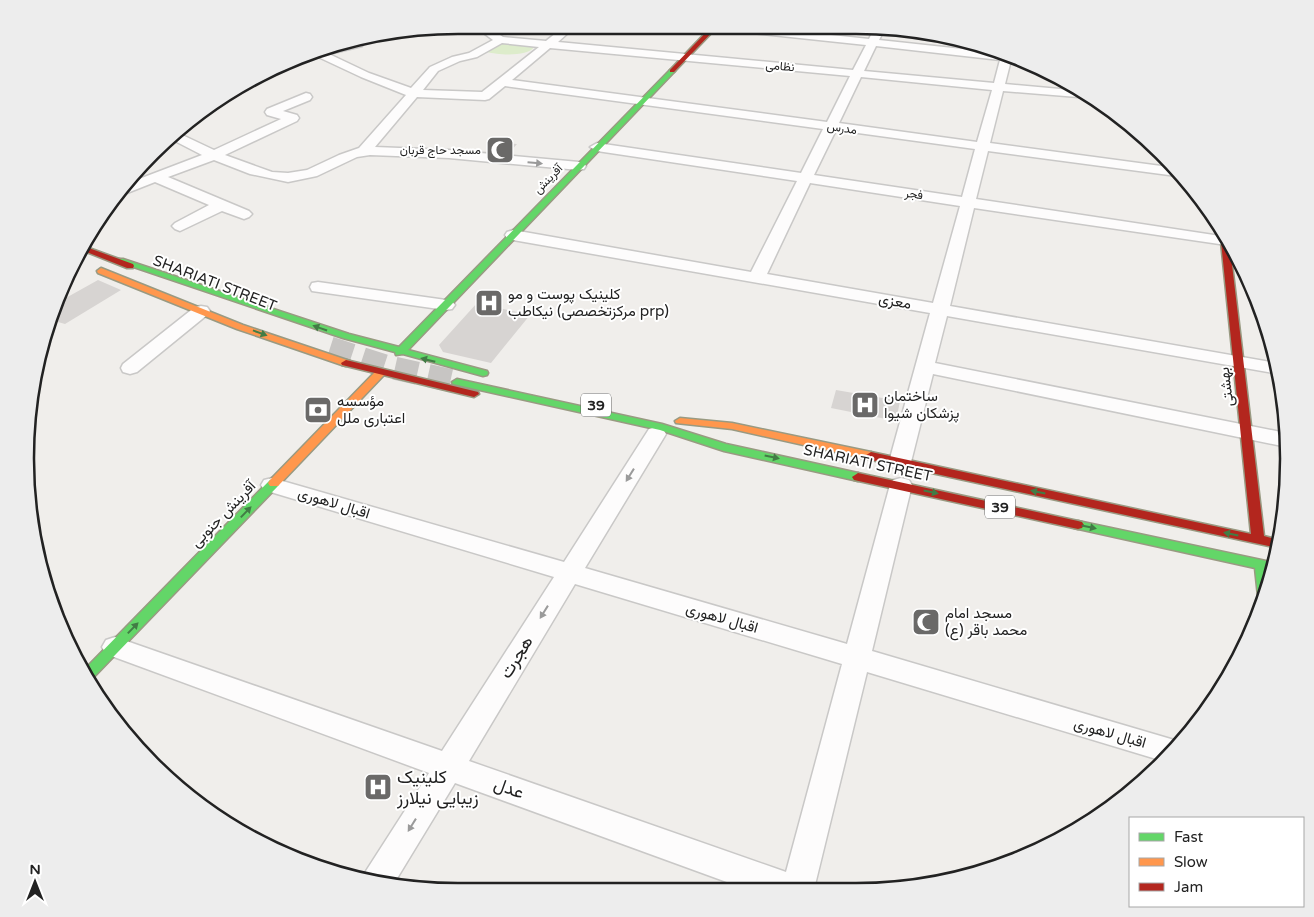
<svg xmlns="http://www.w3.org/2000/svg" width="1314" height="917" viewBox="0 0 1314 917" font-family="'Varela Round',Vazirmatn,sans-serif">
<rect width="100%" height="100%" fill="#f0eeeb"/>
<path fill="#ddeccb" d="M504,43L531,46L534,47C528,57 498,55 487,52Z"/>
<path fill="#d7d4d2" d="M495,142L517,144L508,154L487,152Z
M98,280L121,290L65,324L51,320L55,304Z
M477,303L530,315L491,363L443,352L439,345Z
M836,390L900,401L896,421L831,408Z"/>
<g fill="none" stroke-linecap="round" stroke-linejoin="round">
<path stroke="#c7c5c3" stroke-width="23" stroke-dasharray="23 11" stroke-linecap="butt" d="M330,348L385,366L457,382"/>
<defs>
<path id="street" d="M473,25H485L503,37L546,41L566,25H577L558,42L853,70L866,45L706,28L701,25H735L869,39L875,27L885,28L879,40L990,52L1011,60L1005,84L1082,91L1090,98L1003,91L990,143L1176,168L1184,177L988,151L976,199L1227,237L1233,246L974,208L950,306L1276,363L1279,374L947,316L935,363L1286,433L1287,447L933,374L911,462L908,467L900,469L892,467L889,462L930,313L513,240L507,238L505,235L507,232L513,230L751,272L797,181L597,151L590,147L597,143L801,173L823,129L505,86L489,99L485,100L417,97L375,147L449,150L579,162L584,163L586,166L584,169L579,170L449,158L370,155L357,157L317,176L288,182L250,174L214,160L168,177L249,211L252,214L249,217L244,219L222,211L180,231L175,229L172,226L175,223L209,205L155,182L127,193L119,194L126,184L202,155L171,139L178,133L214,150L281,119L267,115L265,112L267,109L306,93L310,94L312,97L310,100L283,111L297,115L299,118L297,121L225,155L272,172L288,173L307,170L339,155L359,148L406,95L361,77L314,55L330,47L358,41L362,42L363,44L362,46L329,54L369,73L411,88L430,67L452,57L469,53L493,40ZM502,43L539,47L482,92L423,90L438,71L460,61L477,57ZM876,46L1000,60L994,83L864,71ZM550,48L850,76L827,122L512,80ZM861,77L992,90L977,142L839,123ZM836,130L975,149L962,197L814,175ZM810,183L960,206L933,303L767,274Z
M318,282L446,300L452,301L455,305L452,309L446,310L312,291L310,287L312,283Z
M201,306L207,307L210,311L207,315L137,372L130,374L123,372L121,368L123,364L195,307Z
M656,427L663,429L666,434L585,568L847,644L890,485L893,480L901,478L909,480L912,485L872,651L1181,742L1163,761L867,672L814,889H746L455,783L393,885L362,880L366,871L429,773L106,654L102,647L106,640L115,637L442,751L554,577L264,490L261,485L264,480L272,478L564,562L649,429ZM575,584L842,664L786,872L469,761Z"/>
<path id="fast" d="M670,70L675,71L408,350L487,371L488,373L487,375L483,376L403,354L396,355L395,352L343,338L116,261L117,259H123L349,334L399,347Z
M457,379L662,424L726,444L858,473L864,477L858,481L724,451L660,430L453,384L452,382Z
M274,479L278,480L280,483L278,486L90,681L83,671L270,480Z
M1078,521L1275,563L1274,572L1268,571L1270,583L1263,600L1258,596L1255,568L1074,528L1072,525L1074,522Z"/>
<path id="slow" d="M101,268L243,325L350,361L351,363L346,366L342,365L237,329L98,273L97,271Z
M380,370L385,373L384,375L278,486H270L268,483L270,480L376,371Z
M680,418L732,423L871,452L877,456L871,460L732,429L676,423L675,421Z"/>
<path id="jam" d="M713,25H719L674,72H670V70Z
M1222,230L1229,239L1264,536L1279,540L1278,548L867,459L865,456L871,452L1251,534L1220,232Z
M86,247L133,264L134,266L133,268H127L84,251Z
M346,360L478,392L479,394L474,397L342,365L341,363Z
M858,473L1078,521L1082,522L1084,525L1082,528L1078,529L854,480L852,477Z"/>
</defs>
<use href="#street" stroke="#c9c8c7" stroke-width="3"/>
<use href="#fast" stroke="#999a82" stroke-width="3"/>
<use href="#slow" stroke="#999a82" stroke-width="3"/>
<use href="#jam" stroke="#999a82" stroke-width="3"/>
<use href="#street" fill="#fdfcfc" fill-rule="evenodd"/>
<use href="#fast" fill="#63d668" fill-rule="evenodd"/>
<use href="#slow" fill="#ff974d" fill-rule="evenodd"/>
<use href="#jam" fill="#b3261e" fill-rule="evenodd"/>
</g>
<defs><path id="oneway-solid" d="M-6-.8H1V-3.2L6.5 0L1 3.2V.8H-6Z" transform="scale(1.25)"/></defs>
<g fill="#9a9a9a">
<use href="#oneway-solid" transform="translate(535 163) rotate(5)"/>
<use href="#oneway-solid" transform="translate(630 475) rotate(122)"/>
<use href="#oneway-solid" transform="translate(544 612) rotate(122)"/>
<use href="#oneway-solid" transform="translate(412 825) rotate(122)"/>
</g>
<g fill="#427c45">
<use href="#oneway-solid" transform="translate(320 328) rotate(-161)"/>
<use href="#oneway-solid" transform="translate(260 333) rotate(20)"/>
<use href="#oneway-solid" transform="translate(428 360) rotate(-166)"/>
<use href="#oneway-solid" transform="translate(772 457) rotate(12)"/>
<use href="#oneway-solid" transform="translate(931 492) rotate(12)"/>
<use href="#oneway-solid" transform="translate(1038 492) rotate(-168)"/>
<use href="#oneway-solid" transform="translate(246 512) rotate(-46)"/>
<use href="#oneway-solid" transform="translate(1089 527) rotate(12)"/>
<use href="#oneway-solid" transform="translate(1231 534) rotate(-168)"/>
<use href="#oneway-solid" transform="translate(133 628) rotate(-46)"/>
</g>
<defs>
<symbol id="mosque-square" viewBox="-11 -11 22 22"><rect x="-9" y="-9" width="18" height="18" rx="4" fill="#6a6968" stroke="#fff"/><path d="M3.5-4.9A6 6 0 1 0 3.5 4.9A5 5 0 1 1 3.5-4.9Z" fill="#fff"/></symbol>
<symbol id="hospital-square" viewBox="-11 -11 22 22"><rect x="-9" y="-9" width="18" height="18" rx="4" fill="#6a6968" stroke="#fff"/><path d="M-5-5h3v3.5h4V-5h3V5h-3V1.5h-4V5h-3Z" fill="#fff"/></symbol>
<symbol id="bank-square" viewBox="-11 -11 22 22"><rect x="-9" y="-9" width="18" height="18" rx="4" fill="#6a6968" stroke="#fff"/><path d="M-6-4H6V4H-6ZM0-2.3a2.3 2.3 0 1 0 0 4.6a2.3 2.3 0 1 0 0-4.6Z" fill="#fff"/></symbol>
</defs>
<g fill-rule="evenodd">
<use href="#mosque-square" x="484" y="134" width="32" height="32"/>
<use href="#hospital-square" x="473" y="287" width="32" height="32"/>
<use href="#hospital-square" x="849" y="389" width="32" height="32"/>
<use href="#bank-square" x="302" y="394" width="32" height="32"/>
<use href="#mosque-square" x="910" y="606" width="32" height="32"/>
<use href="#hospital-square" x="362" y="771" width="32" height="32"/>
</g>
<g text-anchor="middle" stroke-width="4" stroke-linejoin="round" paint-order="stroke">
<g font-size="12" fill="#222" stroke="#fff">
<text transform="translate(780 66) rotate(5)" y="4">نظامی</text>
<text transform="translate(842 128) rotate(8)" y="4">مدرس</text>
<text transform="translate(548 179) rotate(-46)" y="4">آفرینش</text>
<text transform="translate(914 194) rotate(8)" y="4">فجر</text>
</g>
<g font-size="12" fill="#222" stroke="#fff" text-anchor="end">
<text x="481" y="154">مسجد حاج قربان</text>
</g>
<g fill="#fff" stroke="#646464" stroke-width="1">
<rect x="581" y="393.5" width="30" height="23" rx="4"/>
<rect x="985" y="495.5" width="30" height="23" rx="4"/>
</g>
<g font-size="14" font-weight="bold" fill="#222">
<text x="596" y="410">39</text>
<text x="1000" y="512">39</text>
</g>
<g font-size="15" fill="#222" stroke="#fff">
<text transform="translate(215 283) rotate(21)" y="5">SHARIATI STREET</text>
<text transform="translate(895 301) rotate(10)" y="5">معزی</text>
<text transform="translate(1226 387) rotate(-97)" y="5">بهشتی</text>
<text transform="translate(868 463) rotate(12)" y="5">SHARIATI STREET</text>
<text transform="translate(334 503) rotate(17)" y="5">اقبال لاهوری</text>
<text transform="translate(223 514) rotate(-46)" y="5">آفرینش جنوبی</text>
<text transform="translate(722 618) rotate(16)" y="5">اقبال لاهوری</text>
<text transform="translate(1110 733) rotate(16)" y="5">اقبال لاهوری</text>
</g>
<g font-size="15" fill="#222" stroke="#fff" text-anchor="start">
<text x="508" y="299">کلینیک پوست و مو<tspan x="508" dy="17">نیکاطب (مرکزتخصصی prp)</tspan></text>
<text x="884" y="401">ساختمان<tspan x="884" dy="17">پزشکان شیوا</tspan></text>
<text x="337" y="406">مؤسسه<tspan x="337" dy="17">اعتباری ملل</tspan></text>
<text x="945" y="618">مسجد امام<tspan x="945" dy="17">محمد باقر (ع)</tspan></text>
</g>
<g font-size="18" fill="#222" stroke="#fff">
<text transform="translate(516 657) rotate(-58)" y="6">هجرت</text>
<text transform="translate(509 788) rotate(20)" y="6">عدل</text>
</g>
<g font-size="18" fill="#222" stroke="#fff" text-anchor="start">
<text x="397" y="783">کلینیک<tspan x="397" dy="21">زیبایی نیلارز</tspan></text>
</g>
</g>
<path d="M0 0H1314V917H0ZM458 34H856A424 424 0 0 1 1280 458V459A424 424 0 0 1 856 883H458A424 424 0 0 1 34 459V458A424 424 0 0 1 458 34Z" fill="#ededed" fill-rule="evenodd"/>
<path fill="none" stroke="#222" stroke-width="2.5" d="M458 34H856A424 424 0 0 1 1280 458V459A424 424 0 0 1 856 883H458A424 424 0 0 1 34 459V458A424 424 0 0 1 458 34Z"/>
<rect x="1129" y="817" width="175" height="90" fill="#ffffff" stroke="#a7a7a7"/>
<rect x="1139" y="833" width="25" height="8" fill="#63d668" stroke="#a7a7a7"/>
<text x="1174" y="842" font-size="15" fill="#222222">Fast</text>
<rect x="1139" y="858" width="25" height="8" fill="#ff974d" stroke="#a7a7a7"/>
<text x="1174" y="867" font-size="15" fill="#222222">Slow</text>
<rect x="1139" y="883" width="25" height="8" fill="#b3261e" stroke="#a7a7a7"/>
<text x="1174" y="892" font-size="15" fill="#222222">Jam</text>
<g transform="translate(35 882)" stroke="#ffffff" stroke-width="4" paint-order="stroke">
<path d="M0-4L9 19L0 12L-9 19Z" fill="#222222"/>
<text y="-8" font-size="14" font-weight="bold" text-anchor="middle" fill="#222222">N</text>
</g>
</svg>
